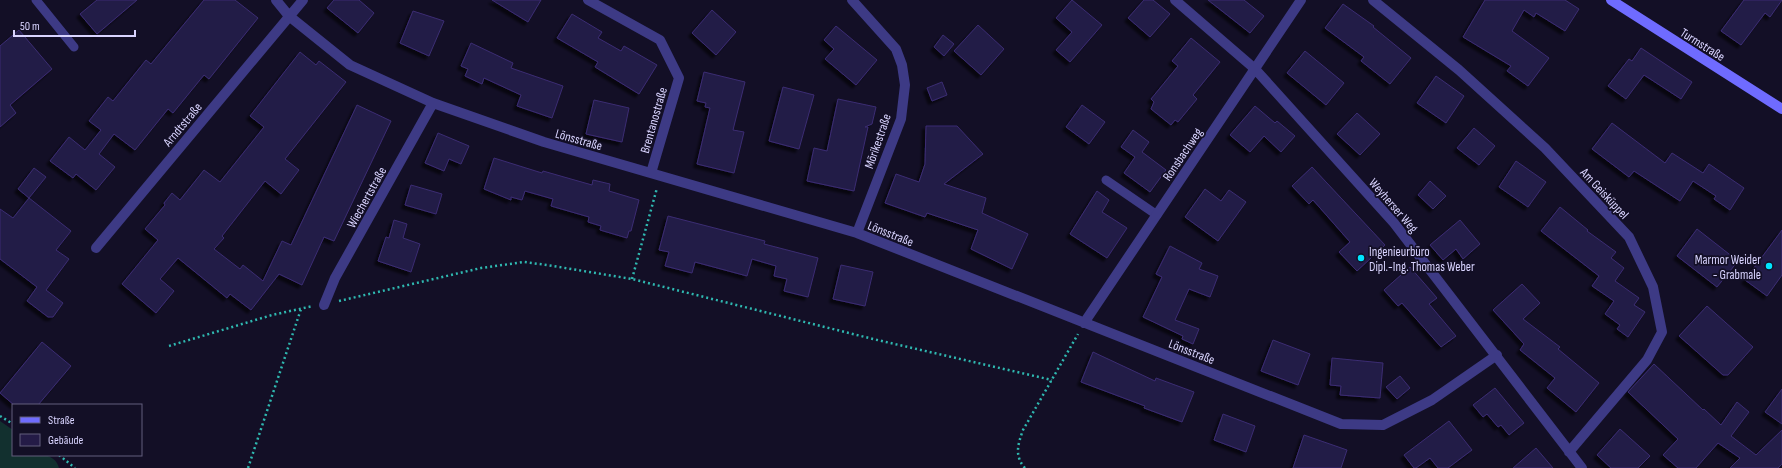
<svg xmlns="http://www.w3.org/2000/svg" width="1782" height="468" viewBox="0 0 1782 468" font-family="'Sofia Sans Condensed',sans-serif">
<defs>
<filter id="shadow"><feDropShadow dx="-3.5" dy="3.5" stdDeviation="1" flood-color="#0009"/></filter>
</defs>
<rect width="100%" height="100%" fill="#130f26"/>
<path fill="#12302f" d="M0,421L13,430V455C28,455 54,449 59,468H0Z"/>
<path fill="#241b47" stroke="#3b2d73" filter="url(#shadow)" d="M97,0H137L97,34L80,14Z
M204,0H235L258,18L209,79L204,75L173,113L168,109L135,150L114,134L99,154L115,167L96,190L76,174L73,178L50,161L69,137L85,150L101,130L89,121L108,97L113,101L146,60L151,64Z
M334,0H359L374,13L358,33L327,8Z
M492,0H541L528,22Z
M1072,0L1102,25L1070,62L1056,50L1072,32L1056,18Z
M1144,0H1153L1170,14L1150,37L1128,18Z
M1208,0H1244L1264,16L1250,33Z
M1485,0H1565L1579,9L1565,31L1536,13L1534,17L1524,10L1512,31L1549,58L1528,86L1507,71L1511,66L1463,37Z
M1744,0H1782L1770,17L1765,13L1741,45L1721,31Z
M1343,4L1374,26L1373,27L1411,58L1390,84L1361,61L1364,57L1325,28Z
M712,10L736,32L716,55L692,33Z
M413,11L444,21L429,56L400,43Z
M572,14L602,32L598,38L621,51L624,46L657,65L639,94L595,67L598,62L557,38Z
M978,25L1004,49L981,75L954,51Z
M836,26L877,60L856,85L825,59L834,49L824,40Z
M19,30L52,69L10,105L16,113L0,127V46Z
M943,35L954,44L944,56L934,47Z
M1191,38L1220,62L1193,95L1197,99L1178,122L1175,120L1171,125L1151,109L1154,102L1151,99L1178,66L1172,61Z
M471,43L513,63L511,68L563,86L552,118L517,106L521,95L484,78L482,84L465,76L468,69L461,66Z
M1641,48L1692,82L1681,99L1644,75L1626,99L1608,86L1629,59L1632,61Z
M1305,51L1344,83L1326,105L1287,73Z
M300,52L316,65L319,61L346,82L285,159L299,170L281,194L265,181L222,236L224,238L214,249L240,269L243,265L263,281L282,241L291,245L357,105L391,121L334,241L324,237L302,285L279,274L251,310L230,294L227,298L178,258L160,279L174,291L156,313L122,284L158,240L145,229L165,205L164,203L172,193L180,200L204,170L220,182L264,127L250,116Z
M704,72L745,82L733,130L744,132L734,173L697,164L710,108L705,107L706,103L697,101Z
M1436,76L1464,96L1446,123L1417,103Z
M942,82L947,95L932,101L927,88Z
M783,87L814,95L799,149L769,141Z
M838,99L876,107L872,124L865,127H868L854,191L807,181L814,148L827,151Z
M594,100L629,108L622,142L586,134Z
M1082,105L1105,122L1089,144L1066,127Z
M1255,106L1275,123L1277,121L1295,136L1281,152L1264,136L1250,152L1230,135Z
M1357,113L1380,134L1360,155L1337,134Z
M1612,123L1665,163L1672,153L1703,173L1709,164L1744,188L1730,210L1714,199L1716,196L1693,181L1680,201L1634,171L1629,177L1592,149Z
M926,126H957L983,154L944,184L986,198L982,213L1028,234L1012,269L971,249L978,230L927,213L925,217L885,203L896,174L919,182L925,164Z
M1474,128L1495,146L1479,165L1457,148Z
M1133,130L1149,142L1142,152L1166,170L1150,192L1124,173L1135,157L1121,147Z
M438,133L469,146L461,164L449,159L444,171L425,163Z
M494,158L542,173L543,171L592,185L593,180L610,184L609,191L639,200L631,231H629L627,238L600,230L601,226L588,222L589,217L551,206L553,199L525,191L522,200L511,197V200L484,189Z
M1516,161L1546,182L1528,207L1499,187Z
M1312,167L1385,245L1357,271L1339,252L1350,242L1313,200L1309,204L1292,186Z
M34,168L46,177L29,198L18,189Z
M1430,181L1446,196L1433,209L1418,195Z
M411,185L442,194L436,214L405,205Z
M1205,189L1221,201L1229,190L1246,202L1218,241L1185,217Z
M1097,191L1109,200L1102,212L1127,228L1107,258L1070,234Z
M29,198L71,231L56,250L69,259L46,290L63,303L53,317H48L27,301L37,287L0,259V209L13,218Z
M1560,207L1588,230L1587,231L1616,252L1611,258L1624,268L1615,281L1639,298L1634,305L1645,312L1628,337L1617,329L1620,325L1605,314L1614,301L1592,286L1599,276L1541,231Z
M668,216L765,241L764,244L818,258L808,297L784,291L787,279L774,276L776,266L752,259L747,276L695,262L692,273L665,266L669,252L659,250Z
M394,220L407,224L403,238L420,244L411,272L378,261L386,237L389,238Z
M1460,220L1480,244L1463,259L1456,249L1443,260L1430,245Z
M1697,229L1738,261L1717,287L1677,256Z
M1782,230V275L1767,296L1745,280Z
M1170,246L1202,263L1199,269L1218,276L1210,297L1189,289L1175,320L1199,329L1193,344L1182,339L1183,336L1143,317L1162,277L1156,274Z
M841,265L873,272L865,306L833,299Z
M1410,267L1437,298L1429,304L1456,336L1441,347L1402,303L1398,306L1384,290Z
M1522,284L1540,303L1523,319L1560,347L1558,349L1599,383L1576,412L1547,388L1555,378L1520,350L1524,344L1493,310Z
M1707,306L1753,347L1728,375H1723L1679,336Z
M1273,340L1310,354L1298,385L1261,371Z
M42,342L71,366L38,405H14L0,393Z
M1093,352L1155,381L1156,378L1194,392L1182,422L1144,408L1145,406L1081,382Z
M1332,358L1383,363L1380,398L1340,395L1341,386L1330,385Z
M1654,364L1703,410L1704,409L1721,425L1737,402L1749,412L1731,436L1756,455L1782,430V464L1778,468H1730L1740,458L1718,443L1696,468H1678L1663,455L1678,439L1628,392Z
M1400,376L1410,388L1397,399L1386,387Z
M1495,388L1524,423L1509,435L1501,425L1498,427L1487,414L1483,417L1473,405Z
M1782,389V424L1765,412Z
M1223,414L1255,426L1246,452L1214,440Z
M1449,421L1472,450L1448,468H1438L1430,458L1416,468H1414L1404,455Z
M1620,429L1650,456L1638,468H1611L1597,455Z
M1304,435L1347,450L1341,468H1293Z
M1536,448L1553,468H1513Z"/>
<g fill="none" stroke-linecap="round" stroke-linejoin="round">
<path stroke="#2fb8b0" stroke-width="2.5" stroke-dasharray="2 3" stroke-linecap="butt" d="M632,279L657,188
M339,301L481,268L524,262L547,265L632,279L873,339L1052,380
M169,346L272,315L313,306
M0,416L13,424
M59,455L75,468
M248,468L301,309
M1025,468C1014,456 1018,444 1023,430L1078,334"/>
<path stroke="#3d3a85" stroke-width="9" d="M36,0L74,47
M1106,180L1157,215"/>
<path stroke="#3d3a85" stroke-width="10" d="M276,0L289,16L350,65L433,103L544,142L857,233L1341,424L1383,425L1432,400L1497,355
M588,0L660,40L679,78L651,173
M852,0L896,49L902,65L905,85L901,119L857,233
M1175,0L1255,69L1394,223L1582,468
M1373,0L1459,70L1545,148L1629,237L1653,287L1662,332L1647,360L1569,452
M96,248L303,0
M324,305L335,278L433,103
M1084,323L1301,0"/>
<path stroke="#6f6bff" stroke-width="10" d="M1611,0L1782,109"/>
</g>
<g fill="#00e5ff" stroke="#130f26" stroke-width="1.5">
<circle cx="1361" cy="258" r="4"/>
<circle cx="1769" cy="266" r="4"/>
</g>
<g text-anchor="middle" stroke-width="3.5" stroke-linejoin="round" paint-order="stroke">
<g font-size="13" fill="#d9d4ff" stroke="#130f26">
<text transform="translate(1703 44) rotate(32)" y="5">Turmstraße</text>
<text transform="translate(653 120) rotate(-74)" y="5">Brentanostraße</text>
<text transform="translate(182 124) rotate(-50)" y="5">Arndtstraße</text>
<text transform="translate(579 139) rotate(16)" y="5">Lönsstraße</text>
<text transform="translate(877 141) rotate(-71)" y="5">Mörikestraße</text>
<text transform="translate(1182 154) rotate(-56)" y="5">Ronsbachweg</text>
<text transform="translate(1605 193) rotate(47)" y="5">Am Geisküppel</text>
<text transform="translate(366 197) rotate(-61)" y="5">Wiechertstraße</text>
<text transform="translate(1394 205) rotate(49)" y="5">Weyherser Weg</text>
<text transform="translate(891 233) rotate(22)" y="5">Lönsstraße</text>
<text transform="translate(1192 351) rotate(21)" y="5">Lönsstraße</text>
</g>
<g font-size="13" fill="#d9d4ff" stroke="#130f26" text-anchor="start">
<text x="1369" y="256">Ingenieurbüro<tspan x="1369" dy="15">Dipl.-Ing. Thomas Weber</tspan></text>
<text x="1761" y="264" text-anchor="end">Marmor Weider<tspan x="1761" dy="15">- Grabmale</tspan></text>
</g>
</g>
<rect x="12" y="404" width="130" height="52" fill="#130f26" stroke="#625e7d"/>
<rect x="20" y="417" width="20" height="6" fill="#6f6bff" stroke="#625e7d"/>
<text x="48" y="424" font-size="12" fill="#d9d4ff">Straße</text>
<rect x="20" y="434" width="20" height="12" fill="#241b47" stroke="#625e7d"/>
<text x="48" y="444" font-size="12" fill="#d9d4ff">Gebäude</text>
<path d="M14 30v6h121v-6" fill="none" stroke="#d9d4ff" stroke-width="2"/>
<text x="20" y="30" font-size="12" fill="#d9d4ff" stroke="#130f26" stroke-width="3" paint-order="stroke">50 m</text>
</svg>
